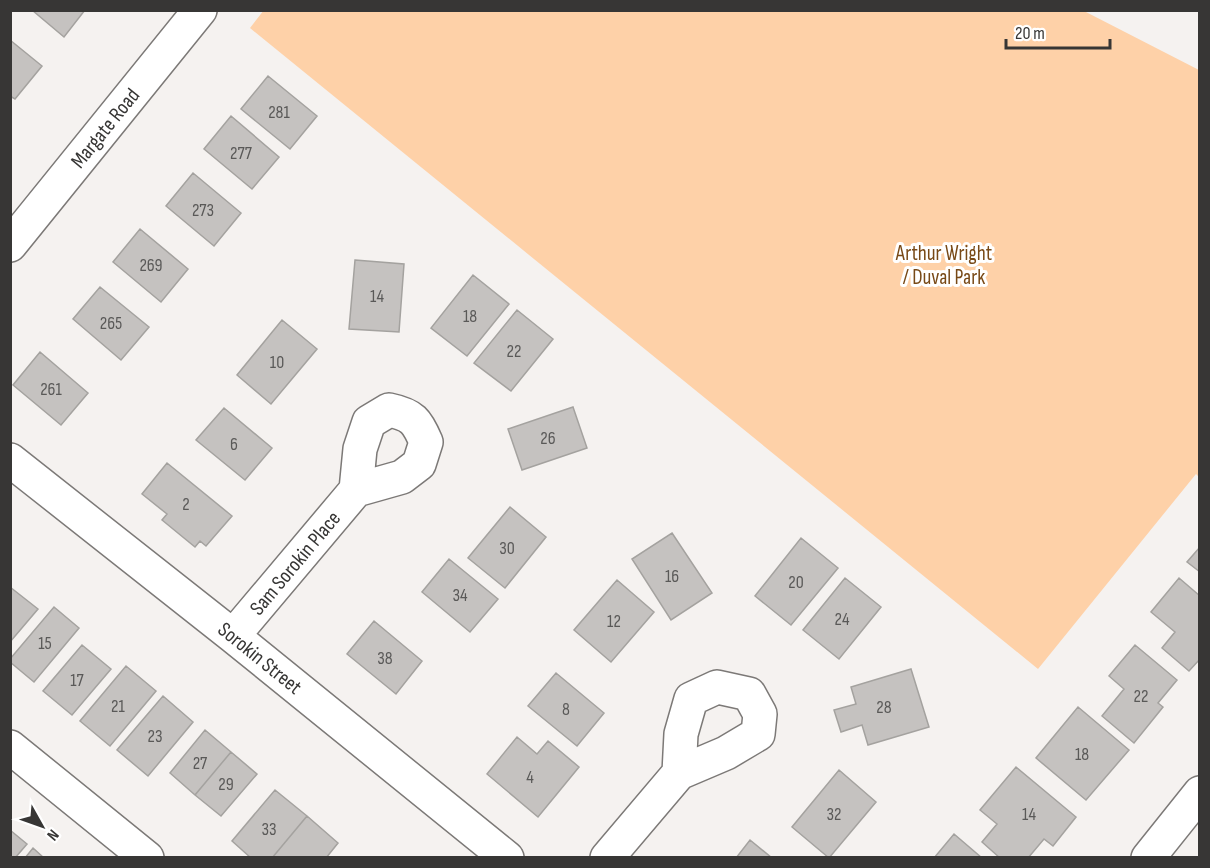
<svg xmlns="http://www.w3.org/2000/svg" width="1210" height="868" viewBox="0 0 1210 868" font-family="'Sofia Sans Condensed',sans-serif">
<rect width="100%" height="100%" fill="#f5f2f0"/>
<path fill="#fed1a8" d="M264,10L1084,11L1199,70V477L1196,474L1038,669L250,28Z"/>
<path fill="#c5c2c0" stroke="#a4a29f" stroke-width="1.5" d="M32,10H85L64,37Z
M10,40L42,66L15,99L10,96Z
M268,76L317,116L290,149L241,109Z
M231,116L279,157L252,189L204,149Z
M193,173L241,213L214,246L166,206Z
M140,229L188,269L161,302L113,262Z
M355,260L404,264L399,332L349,329Z
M473,275L509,304L467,356L431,328Z
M100,287L149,327L121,360L73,319Z
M517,310L553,339L511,391L474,363Z
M282,320L317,349L271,404L237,375Z
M40,352L88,393L61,425L13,385Z
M573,407L587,448L522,470L508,429Z
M224,408L272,448L245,480L196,440Z
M167,463L232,516L206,546L200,541L195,547L162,520L167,514L142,494Z
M510,507L546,537L505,588L468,558Z
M672,533L712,593L671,620L632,559Z
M801,538L838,568L791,625L755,596Z
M1200,547V572L1187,562Z
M449,559L498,599L470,632L422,592Z
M845,578L881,607L839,659L803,630Z
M1179,578L1200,596V659L1189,671L1162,648L1175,632L1151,612Z
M617,580L654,612L611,662L574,630Z
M10,587L38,609L10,642Z
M54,607L79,628L34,682L10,662V659Z
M374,621L422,661L396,694L347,654Z
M82,645L111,669L72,715L43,691Z
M1135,645L1177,680L1158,703L1163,707L1134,743L1102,716L1124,689L1109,676Z
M126,666L156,691L110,746L80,721Z
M911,669L929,727L868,745L862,725L841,732L834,710L856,704L851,687Z
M556,673L604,713L577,746L528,706Z
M163,696L193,722L148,776L117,750Z
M1078,707L1129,750L1086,800L1036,758Z
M205,730L231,752L195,795L170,773Z
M517,737L537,754L548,741L579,767L538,817L487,774Z
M231,752L257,774L221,816L195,795Z
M1016,767L1076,817L1053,846L1044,839L1028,858H1000L982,842L997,824L980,810Z
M839,770L876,802L829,858L792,827Z
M275,790L307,816L272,858H251L232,841Z
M307,816L338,843L326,858H272Z
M10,830L27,844L15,858H10Z
M954,834L982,858H934Z
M750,840L772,858H736Z
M33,848L44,858H25Z"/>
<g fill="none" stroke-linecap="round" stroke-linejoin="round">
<defs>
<path id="minor" d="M10,245L200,10
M10,460L233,636L507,858
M233,636L356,490L360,449L369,422L389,410C413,415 417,421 426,442L419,464L402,477L356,490
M10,747L147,858
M607,858L679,773L726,753L758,734L760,714L749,694L717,687L691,699L681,734L679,773
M1148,858L1200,793"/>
</defs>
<use href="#minor" stroke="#7c7977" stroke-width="36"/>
<use href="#minor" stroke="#fff" stroke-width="33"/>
</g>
<g text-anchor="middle" stroke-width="6" stroke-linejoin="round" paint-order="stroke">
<g font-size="18" fill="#5a5958">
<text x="279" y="118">281</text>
<text x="241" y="159">277</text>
<text x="203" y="216">273</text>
<text x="151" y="271">269</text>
<text x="377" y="302">14</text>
<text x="470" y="322">18</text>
<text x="111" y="329">265</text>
<text x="514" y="357">22</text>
<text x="277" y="368">10</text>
<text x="51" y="395">261</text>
<text x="548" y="444">26</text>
<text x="234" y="450">6</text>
<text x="186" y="510">2</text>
<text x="507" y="554">30</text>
<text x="672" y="582">16</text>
<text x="796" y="588">20</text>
<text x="460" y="601">34</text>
<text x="842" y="625">24</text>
<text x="614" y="627">12</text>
<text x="45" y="649">15</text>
<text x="385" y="664">38</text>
<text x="77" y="686">17</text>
<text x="1141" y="702">22</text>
<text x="118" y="712">21</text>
<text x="884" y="713">28</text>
<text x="566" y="715">8</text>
<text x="155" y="742">23</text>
<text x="1082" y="760">18</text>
<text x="200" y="769">27</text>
<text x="530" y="783">4</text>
<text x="226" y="790">29</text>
<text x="834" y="820">32</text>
<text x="1029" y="820">14</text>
<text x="269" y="835">33</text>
</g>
<g font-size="21" fill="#373635" stroke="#fff">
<text transform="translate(105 128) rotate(-51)" y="7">Margate Road</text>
<text transform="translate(295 563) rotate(-50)" y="7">Sam Sorokin Place</text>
<text transform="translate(260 658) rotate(39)" y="7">Sorokin Street</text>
</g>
<g font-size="21" fill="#784916" stroke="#fff">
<text x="944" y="260">Arthur Wright<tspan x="944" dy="24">/ Duval Park</tspan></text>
</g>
</g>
<rect width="1210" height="868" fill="none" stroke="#373635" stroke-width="24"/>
<g transform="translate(42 826) rotate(130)" stroke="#ffffff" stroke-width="4.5" paint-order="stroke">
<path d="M0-4.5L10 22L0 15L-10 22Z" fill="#373635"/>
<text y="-9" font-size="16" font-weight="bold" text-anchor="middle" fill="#373635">N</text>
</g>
<path d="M1006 39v9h104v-9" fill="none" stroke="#373635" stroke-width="3"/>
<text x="1015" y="39" font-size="18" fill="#373635" stroke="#ffffff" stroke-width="4.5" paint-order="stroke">20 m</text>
</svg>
